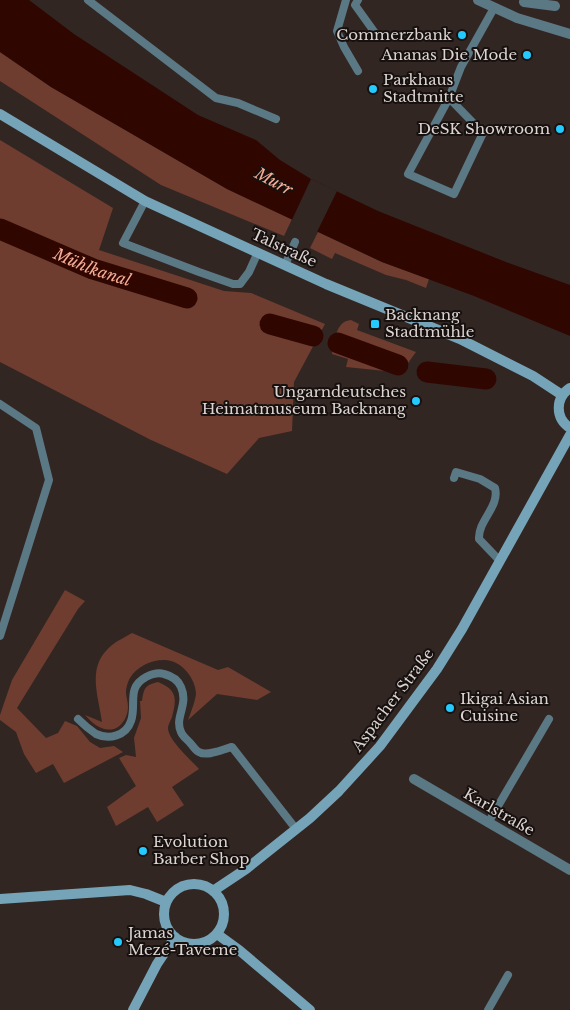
<svg xmlns="http://www.w3.org/2000/svg" width="570" height="1010" viewBox="0 0 570 1010" font-family="'Libre Baskerville',serif">
<rect width="100%" height="100%" fill="#322623"/>
<path fill="#6e3d2f" d="M0,52L51,87L227,189L292,219L284,236L161,185L0,81Z
M0,140L113,208L99,250L224,291L251,293L325,324L294,382L292,431L259,438L227,474L151,440L0,362Z
M318,232L382,262L429,279L426,288L406,280L386,275L335,253L332,259L310,248Z
M351,320L359,324L357,330L416,352L400,374L385,371L346,367L348,359L332,354C335,342 335,321 351,320Z
M65,590L85,601L78,609L17,708L46,738L58,733L65,721L77,726L90,742L100,748L114,746L123,752L64,783L53,764L36,773L24,754L16,732L0,720V715L12,680Z
M132,633L218,670L228,667L271,692L257,700L217,694L188,720C191,712 195,702 196,694C196,679 182,661 166,660C153,659 137,666 130,678C128,681 126,688 126,692C126,697 128,702 128,707C128,715 123,726 114,729C102,732 92,723 85,715L102,722C98,694 86,666 112,645C118,640 126,637 132,633Z
M158,682C177,690 177,698 172,717C171,720 168,725 168,728C168,740 191,760 199,769L172,787L184,805L157,822L148,807L116,826L107,807L136,786L119,758L126,755L136,757L134,738L141,718L140,701H142C144,688 145,685 158,682Z"/>
<path fill="#300700" d="M0,0H29L74,34L198,115L256,140L280,160L311,179L378,211L506,262L570,285V336L474,296L382,262L227,189L51,87L0,52Z"/>
<path fill="#322623" d="M311,179L337,191L316,234L291,222Z"/>
<g fill="none" stroke-linecap="round" stroke-linejoin="round">
<g stroke="#300700" stroke-width="21">
<path id="s1" d="M0,229L93,269L187,298"/>
<path d="M270,324L313,336"/>
<path d="M338,343L398,365"/>
<path d="M427,372L486,379"/>
</g>
<path stroke="#5b7885" stroke-width="8" d="M88,0L216,98L238,103L276,119
M346,0L337,31L344,47L358,71
M358,0L355,5L378,37
M449,98L483,133L454,194L408,174L449,98L461,67L494,8
M145,201L123,243L199,272L233,284H240L249,272L258,252
M285,265L295,242
M0,404L36,428L49,480L0,636
M454,478L456,472L480,479L495,488C500,507 478,520 479,539L500,561
M78,719C83,724 90,730 96,734C109,740 126,736 131,721C137,704 126,688 146,677C152,674 158,672 164,674C172,676 178,680 181,687C189,705 174,717 181,732C182,736 188,740 191,744C193,746 196,751 199,752C207,757 223,749 232,747L296,829
M488,823L549,719
M488,1010L508,975"/>
<path stroke="#5b7885" stroke-width="10" d="M478,0L517,18L570,34
M524,2L555,6
M414,779L570,870"/>
<path stroke="#75a4b9" stroke-width="10" d="M0,114L145,201L326,284L460,339L533,376L562,395
M570,388C555,398 555,418 570,428
M164 914a30 30 0 1 1 60 0a30 30 0 1 1-60 0Z
M213,891L246,869L310,818L339,791L380,746L437,669L462,629L570,435
M0,899L130,890L146,894L166,902
M217,934L239,950L310,1010
M133,1010L157,964L175,937"/>
</g>
<g fill="#24c9fe" stroke="#16110f" stroke-width="2">
<circle cx="462" cy="35" r="5"/>
<circle cx="527" cy="55" r="5"/>
<circle cx="373" cy="89" r="5"/>
<circle cx="560" cy="129" r="5"/>
<rect x="370" y="319" width="10" height="10" rx="2.5"/>
<circle cx="416" cy="401" r="5"/>
<circle cx="450" cy="708" r="5"/>
<circle cx="143" cy="851" r="5"/>
<circle cx="118" cy="942" r="5"/>
</g>
<g text-anchor="middle" stroke-width="4" stroke-linejoin="round" paint-order="stroke">
<g font-size="15" fill="#ddd4d2" stroke="#16110f" text-anchor="start">
<text x="452" y="40" text-anchor="end">Commerzbank</text>
<text x="517" y="60" text-anchor="end">Ananas Die Mode</text>
<text x="383" y="85">Parkhaus<tspan x="383" dy="17">Stadtmitte</tspan></text>
<text x="550" y="134" text-anchor="end">DeSK Showroom</text>
<text x="385" y="320">Backnang<tspan x="385" dy="17">Stadtmühle</tspan></text>
<text x="406" y="397" text-anchor="end">Ungarndeutsches<tspan x="406" dy="17">Heimatmuseum Backnang</tspan></text>
<text x="460" y="704">Ikigai Asian<tspan x="460" dy="17">Cuisine</tspan></text>
<text x="153" y="847">Evolution<tspan x="153" dy="17">Barber Shop</tspan></text>
<text x="128" y="938">Jamas<tspan x="128" dy="17">Mezé-Taverne</tspan></text>
</g>
<g font-size="15" fill="#ddd4d2" stroke="#16110f">
<text transform="translate(284 248) rotate(25)" y="5">Talstraße</text>
<text transform="translate(393 700) rotate(-53)" y="5">Aspacher Straße</text>
<text transform="translate(499 812) rotate(30)" y="5">Karlstraße</text>
</g>
<g font-size="16" font-style="italic" fill="#f7ad97" stroke="#16110f">
<text transform="translate(274 181) rotate(28)" y="6">Murr</text>
<text dy="6" stroke="none"><textPath href="#s1" startOffset="100">Mühlkanal</textPath></text>
</g>
</g>
</svg>
